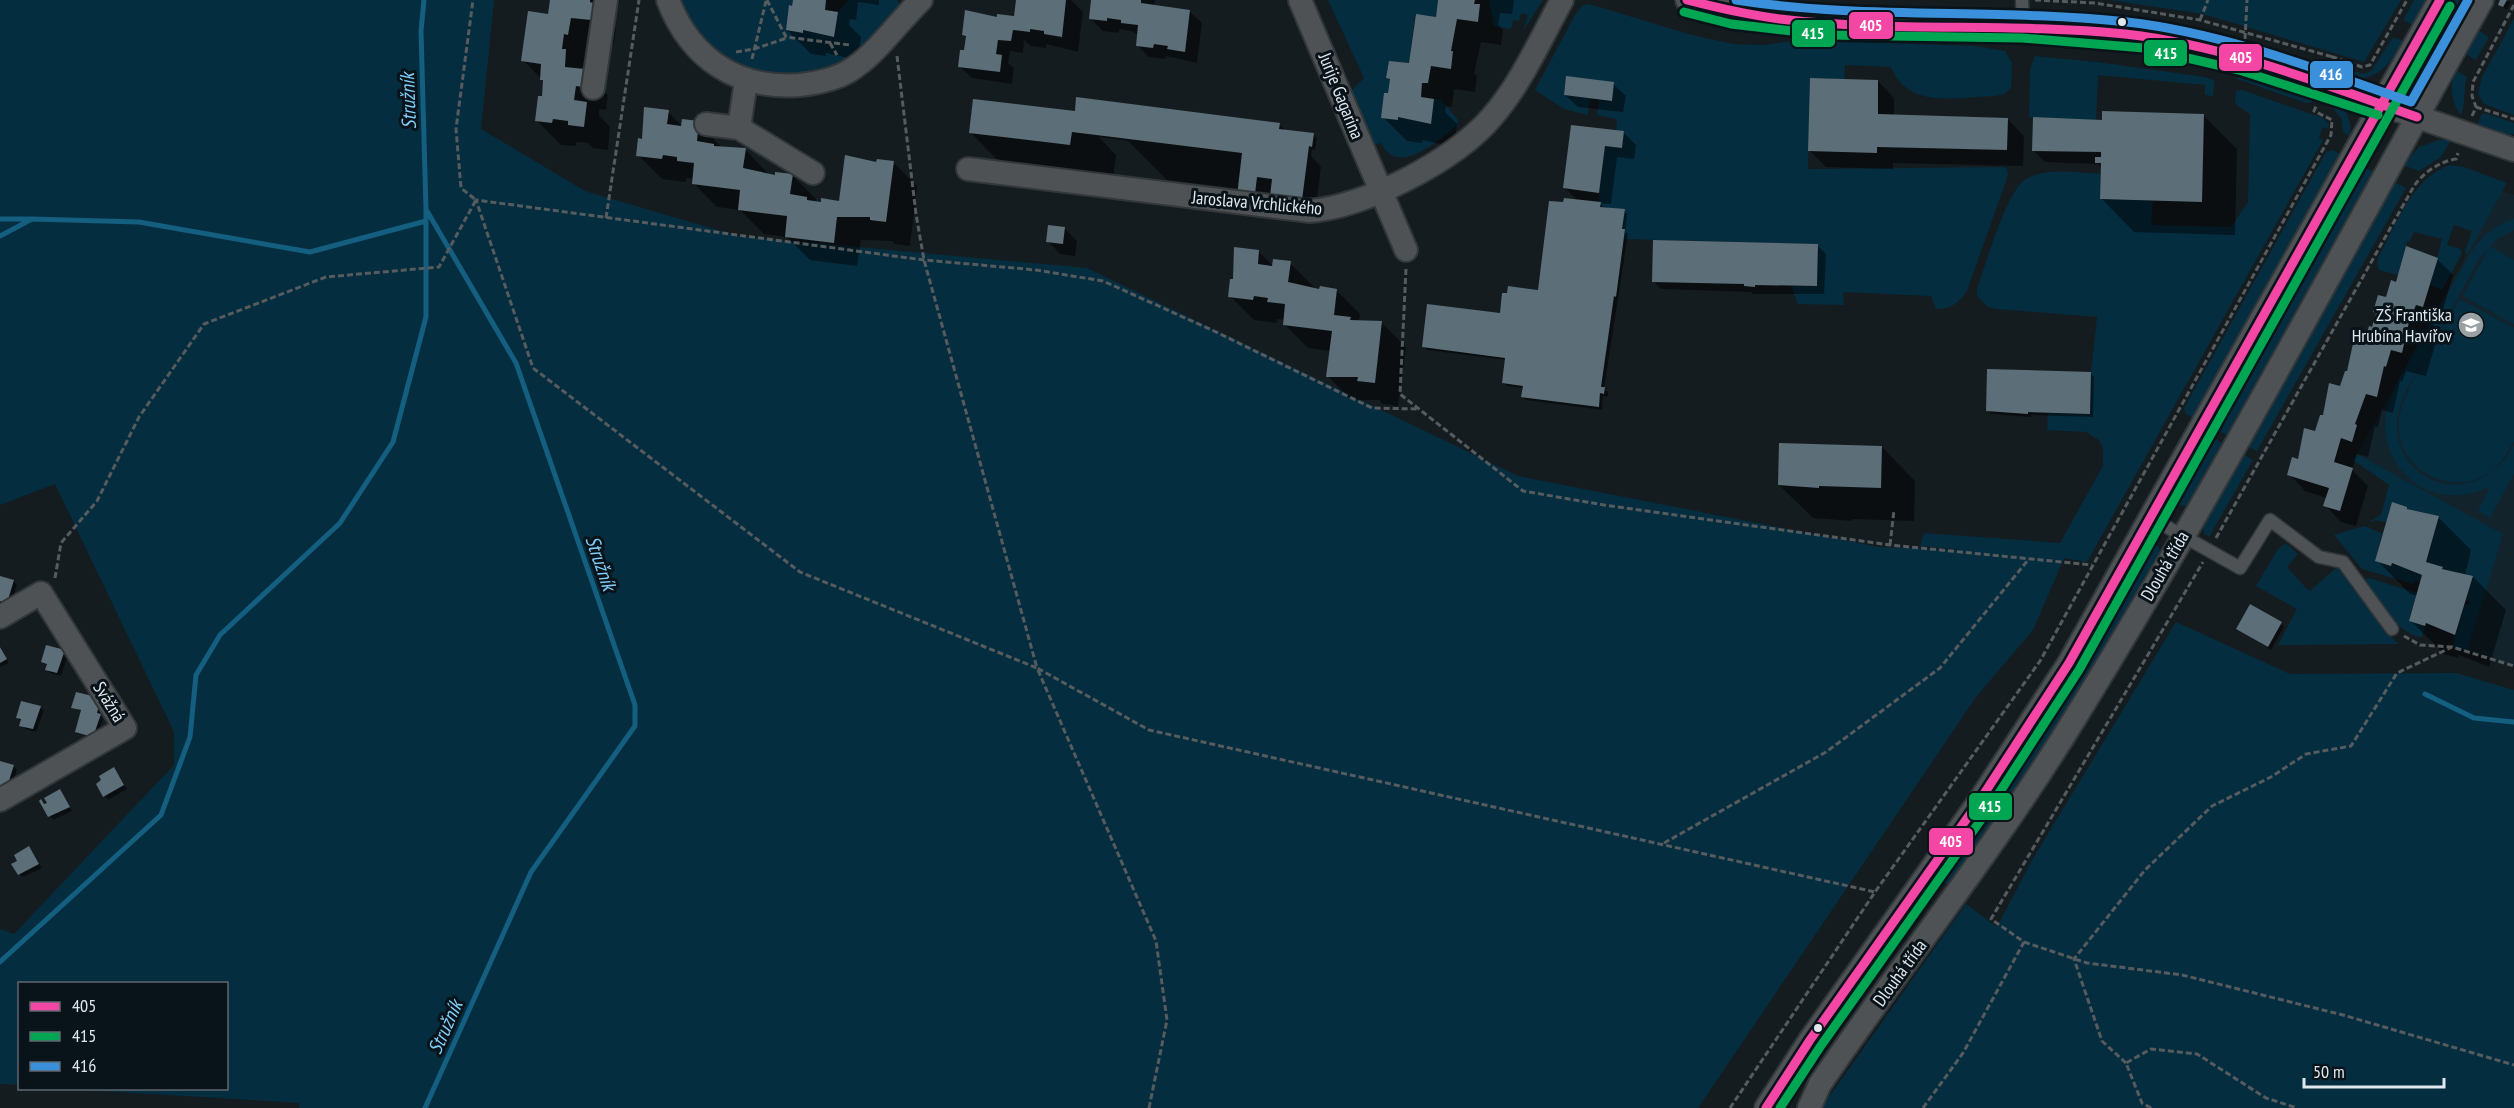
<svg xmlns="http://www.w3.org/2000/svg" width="2514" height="1108" viewBox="0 0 2514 1108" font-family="'PT Sans Narrow',sans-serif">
<rect width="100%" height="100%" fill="#151c1f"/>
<path fill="#12232c" d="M2502,191L2514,195V666L2467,651L2502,534L2357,454Z"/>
<path fill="#052d40" d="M0,0H494L481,129L585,191L738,236L1087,268L1518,476L1879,547L1965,550L1920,546L1924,533L2060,543L2103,466V449L2099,440L2086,432L2047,430L2048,413L2090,414L2091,372L2097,317L1997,309L1988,307L1977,296V289C1985,266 2007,190 2026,179C2047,167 2077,173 2100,174V199L2153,201L2151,225L2231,227L2248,202L2250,114L2235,104L2236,91L2242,90L2323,118L2329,125L2328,129L2323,127L2319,138L2323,140L2322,142L2087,562L2064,558L2033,630L1976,697L1698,1108H299L300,1103L67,1089L226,1088V984H20L19,1085L0,1084V929L14,934L174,765V732L55,484L0,505Z
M675,0H793L792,6H789L786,30L802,33L803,30L834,37L838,12L849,0H897L900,6L865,50L830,71L786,77L740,71L705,43Z
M1328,0H1438L1436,17L1415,15L1409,63L1389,61L1386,78L1390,79L1388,93H1384L1398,120V117L1430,124L1434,99L1441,100L1458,120L1457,126C1438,140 1398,178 1381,143L1371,146L1350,92L1364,78Z
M1489,0H1543L1523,31L1528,15L1521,13L1519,21L1513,20L1511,29L1494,26Z
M2109,0H2401L2364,62L2203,14Z
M2414,0H2426L2413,25L2403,20Z
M2452,0H2470L2445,44L2432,36Z
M1589,4L1692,35L1733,44L1763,45L1799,40L1975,46L2005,51L2012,63L2011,88L2004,94L1995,96C1957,97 1908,110 1891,67L1845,65L1844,79L1810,78L1808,169L2004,167L2007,169L2008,175L1967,291C1958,303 1952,309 1936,309L1931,296L1843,292L1844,305L1798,304L1791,286H1817L1818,244L1624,239L1625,229H1622L1624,210L1600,207L1599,193L1605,146L1622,148L1624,131L1616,130L1617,119L1597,115L1599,100L1612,101L1566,77L1564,95L1590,98L1588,115L1564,109L1535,90L1575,15L1582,6Z
M2514,19V115L2484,104L2478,94L2482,77Z
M2479,31L2489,37L2476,60L2466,54Z
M2393,37L2403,41C2389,68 2372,85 2339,77L2343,68L2364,74L2371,71Z
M2422,52L2437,60L2422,84L2415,85L2410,81V77Z
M2035,56L2097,62L2205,77L2214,80L2213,96L2205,95V85L2098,75L2096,120L2029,117L2030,69Z
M2456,70L2467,77C2463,90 2466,102 2461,115C2451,102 2449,85 2456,70Z
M2247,72L2316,93L2312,102L2306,103L2237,79L2240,74Z
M2332,98C2345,106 2353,121 2350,136L2343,132L2341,118L2330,105Z
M2485,113L2514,123V134L2505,135L2477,126L2481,115Z
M2439,140H2451L2441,157L2419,171L2403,165L2419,147Z
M2332,150L2341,154L2193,418L2185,413L2184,408L2326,152Z
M2360,165L2374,172L2227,435L2213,428Z
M2450,165L2464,167L2507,183L2467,255L2465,252L2472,231L2454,225L2447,245L2460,249L2462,253L2442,290L2430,285L2442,239L2414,232L2409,242L2407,241L2398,275L2379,270L2377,262L2379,256C2397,223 2412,178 2450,165Z
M2394,182L2406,188L2257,451L2247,446Z
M2514,219V230L2497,239L2479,259L2403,397C2372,476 2472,522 2514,445V474L2490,518L2478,511L2490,487C2465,498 2440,499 2416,484C2395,470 2382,441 2386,416C2389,392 2405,371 2416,350C2434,318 2452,286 2470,254C2481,237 2494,225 2514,219Z
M2490,246L2514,260V324L2463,296Z
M2460,299L2514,328V441C2507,453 2501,465 2489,473C2450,499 2395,468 2399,421C2401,392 2444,327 2460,299Z
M2209,436L2222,443L2189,502L2185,506L2178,505L2175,500L2176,494Z
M2243,454L2253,460L2209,537L2204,533L2203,526Z
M2357,454L2503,534L2467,651L2452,648L2465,604L2469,605L2470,601L2466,600L2473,576L2442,569V567L2426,562L2439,516L2407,509V507L2392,502L2386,522L2375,520L2374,522L2370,521L2381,515L2389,485L2353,460Z
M2364,526L2382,533L2375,561L2407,568L2406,570L2422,575L2420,582L2415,580L2414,584L2362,569L2334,535Z
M2151,543L2157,544L2160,550L2157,560L2059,725L1951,887L1938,878L2147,546Z
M2285,543L2298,554L2287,567L2306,588L2310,591L2337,567L2385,631L2399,644L2278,645L2297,609L2256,586L2278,549Z
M2369,578L2417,593L2409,618L2425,626L2422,637C2404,638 2367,595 2366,579Z
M2176,622L2290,674L2456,673L2514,690V1108H1821L1966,904L1997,927L2031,862Z"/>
<path fill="#0007" d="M552,0H620L613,25L616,28L614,43L594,41L589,76L608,95L606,110L599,109V115L610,127L608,150L593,148L588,143L576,142V146L561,145L537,121L545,83L523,60L550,16Z
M794,0H879V5L858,2L856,20L850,19L849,25L861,37L858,60L826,53V56L811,54L787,30Z
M1018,0H1071L1083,12L1078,52L1046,44V48L1031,46L1024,40L1023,53L1010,51L1008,63L1014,68L1012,84L972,78L959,66L965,52L967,38L963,35L984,17L1015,20Z
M1093,0H1155L1154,7L1189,11L1202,23L1197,63L1166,56L1165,59L1149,57L1137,45L1139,35L1131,31L1119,29V33L1103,31L1091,19Z
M1444,0H1514L1512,14L1500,13L1498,25L1503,30L1501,45L1481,42L1474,74L1477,76L1475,92L1454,89L1452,107L1446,106L1445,112L1457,124L1454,147L1422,140V143L1407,141L1383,117L1389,95L1391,81L1388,78L1410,65L1437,18Z
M2502,0L2511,2L2507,10L2499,4Z
M1878,81L1894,98V116L2008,119L2024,136L2023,166L1893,163V169L1826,167L1810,151Z
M1613,84L1626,96L1623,112L1578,107L1565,95Z
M668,112L682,126L698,122L722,148L745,149L769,175H792L816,199L815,202H840L878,163L893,162L917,186L910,246L895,244L892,241L861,240L857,266L810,260L787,237L764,234L740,210L717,207L693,183L694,179L686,178V182L662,179L638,155L643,140Z
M1076,113L1279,124L1286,131L1313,134L1317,138L1315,150L1312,149L1311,156L1321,167L1317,198L1306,197V203L1272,193L1258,191V197L1239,189L1167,180L1128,141L1099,137L1116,155L1112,187L1012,175L970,132Z
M2203,115L2237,149L2235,235L2134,232L2101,198L2102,168L2098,164L2045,162L2033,150Z
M1572,127L1623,132L1636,145L1634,159L1617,157L1611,204L1599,203L1604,207L1624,211L1627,214L1625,232L1628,234L1604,389L1608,392V397L1603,396L1602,410L1526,400L1523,397L1524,388L1507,386L1503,383L1507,360L1427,350L1423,346L1501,315L1539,292L1564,204L1578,201L1565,188Z
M1065,229L1077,241L1075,256L1060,254L1048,241Z
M1818,246L1826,254L1824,294H1753L1751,292L1661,289L1653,281Z
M1259,252L1273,266L1290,263L1314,287V289L1336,290L1360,314L1359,322L1382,323L1406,347L1398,406L1383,404L1379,400H1351L1328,376L1331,351L1308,348L1284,324L1285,320L1277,319V323L1254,320L1230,296Z
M2437,259L2453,275L2439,323L2429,320L2439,331L2426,376L2406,371L2402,382L2400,381L2393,413L2382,410L2378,427L2375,426L2368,457L2357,454L2352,470L2368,486L2356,526L2341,522L2325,505L2327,498L2305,491L2289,474L2316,433L2397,284Z
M2090,373L2094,377L2093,417L2031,415V417L1991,414L1988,410Z
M1882,447L1915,481L1914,521L1852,519V521L1813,518L1779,485Z
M2407,508L2410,512L2438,517L2471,550L2465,575L2473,577L2506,610L2489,667L2459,655L2458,658L2444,654L2411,621L2418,596L2410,594L2377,560Z
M0,578L14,581L17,585L10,606L0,603Z
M2281,623L2284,627L2271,650L2238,629Z
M0,646L9,663L0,667Z
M64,651L68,655L61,676L50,673L47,670L48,666L43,662Z
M104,703L100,716L103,719L97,737L79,732V734L77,732L82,712L73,707Z
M40,707L44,711L36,732L25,729L18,718Z
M0,762L14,766L17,770L10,790L0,787Z
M114,769L127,789L108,800L98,784Z
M59,791L72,811L53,820L39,798L45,805Z
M29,848L42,868L23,877L19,874V861Z"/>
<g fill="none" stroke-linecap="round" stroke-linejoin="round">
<path stroke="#145e80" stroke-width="5" d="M0,219H31
M0,236L32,219L139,222L310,252L426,221
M2425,694L2474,718L2514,722
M0,962L161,815L190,737L196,675L220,635L340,523L393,442L426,317V210L421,31L424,0
M425,1108L531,872L635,726V705L516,363L427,211"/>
</g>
<path fill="#5c6e78" d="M550,0H590V2L593,3L591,20L571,18L568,35L564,34L562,49H566L565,67L585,69L582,87L576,86L574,100L587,102L584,127L568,125V121L553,119L552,123L535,121L538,96H542L543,80H540L541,64L521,61L528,11L548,14Z
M793,0H826L825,10L838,12L834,37L803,30V33L786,30L789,5L792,6Z
M1016,0H1066L1062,37L1044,34V31L1030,29V32L1013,30L1011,41L998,40L996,54L1002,55L1000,72L958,67L960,50H964L966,36L962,35L965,10L997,17V14L1014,16Z
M1091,0H1141V3L1190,10L1185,52L1167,49L1168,46L1154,44L1153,48L1136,46L1138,25L1121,23V20L1107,18V21L1089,19Z
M1438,0H1475L1474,4H1480L1478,22L1457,19L1451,51H1453L1451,69L1431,66L1428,83H1422L1421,97L1434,99L1431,124L1398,117V120L1381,118L1384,93H1388L1390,79L1386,78L1389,61L1409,63L1416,14L1436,17Z
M2500,0H2507L2503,7L2498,5Z
M1566,76L1614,82L1612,101L1564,95Z
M1810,78L1878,80V114L2008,118L2007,150L1877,147V153L1808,151Z
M1076,97L1280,123L1279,129L1314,133L1312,147L1309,146L1302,200L1270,196L1272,179L1257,177L1255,194L1237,196L1242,153L1072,132L1070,145L969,133L973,99L1075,111Z
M644,107L669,110L667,124L681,126L682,119L699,121L697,141L714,144V146L746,148L743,168L775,175V172L793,174L790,194L807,197V200L821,202V198L839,201L845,155L876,162L877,159L894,161L886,222L870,220V217H837L834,243L785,237L787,216L738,210L740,190L692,184L694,163L677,161V157L663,155L662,159L636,156L638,138L642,139Z
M2102,111L2204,114L2202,202L2100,199L2101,163H2095V157H2101V152L2032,151L2033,117L2102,120Z
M1571,125L1624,131L1622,148L1605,146L1599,193L1563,188Z
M1564,198L1601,202L1600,207L1625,209L1622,229H1625L1616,297L1614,296L1601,387H1605L1604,394L1600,393L1599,407L1521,397L1523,386L1502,383L1505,358L1422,347L1427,304L1500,313L1502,293H1507L1508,286L1538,290L1549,201L1563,202Z
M1048,225L1065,227L1063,244L1046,242Z
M1653,240L1818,244L1817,286L1755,285V287L1744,286V284L1652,282Z
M2406,246L2438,258L2423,307L2416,305L2409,322L2402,353L2391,350L2386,367L2384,366L2377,397L2366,394L2355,424L2357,425L2352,442L2341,438L2334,462L2353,468L2340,511L2323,506L2329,488L2287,475L2292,457L2298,459L2304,428L2315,431L2320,415H2323L2329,383L2340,386L2345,371H2347L2354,339L2364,343L2369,326L2372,327L2376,313L2373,312L2378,295L2386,297L2391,280L2396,282Z
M1234,247L1259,250L1258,264L1272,266L1273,259L1291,261L1288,282L1319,289L1320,286L1337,289L1334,315L1351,317L1350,320L1382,321L1375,383L1357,381L1358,377H1326L1332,331L1283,325L1285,304L1267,302L1268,298L1254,296L1253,300L1228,297L1230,279H1233Z
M1987,369L2091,372L2090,414L2028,412V414L1986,411Z
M1779,443L1882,446L1881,488L1819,486V488L1778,485Z
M2392,502L2407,507V509L2439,516L2426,562L2443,567L2442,569L2473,576L2455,635L2426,623L2425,626L2409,621L2422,575L2392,563L2391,566L2375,561Z
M0,576L14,580L7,603L0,601Z
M2250,604L2282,622L2268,647L2236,629Z
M46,645L65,650L57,673L45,670L47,664L41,662Z
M0,647L7,659L0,663Z
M76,692L101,698L97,713L101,714L93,737L75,732L81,710L71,708Z
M21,701L41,706L33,729L19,726L21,719L16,718Z
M0,761L14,765L7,787L0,786Z
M114,767L124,785L103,797L96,784L101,780L99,776Z
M60,789L70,807L48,817L39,801L41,799L44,804L47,803L44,798Z
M29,846L39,864L18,875L11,864L17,861L14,855Z"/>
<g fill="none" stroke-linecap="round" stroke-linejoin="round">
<defs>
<path id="service" d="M2022,0L2023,27
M2151,518L2240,568L2270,520L2319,557L2343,562L2392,629"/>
<path id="minor" d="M668,0C690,58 737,90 800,85C817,83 834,80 849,71C877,54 897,23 921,0
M1300,0L1406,250
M1687,0L1707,6L1771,17L1822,22L2023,27L2155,38L2269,66L2514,150
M746,81L739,128L813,173
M593,88L606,0
M706,124L739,128
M968,169L1310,211C1365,207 1455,160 1491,118C1521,84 1540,40 1562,0
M0,617L41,593L125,728L0,800
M1766,1108L1810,1040L1980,800L2069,663L2440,0
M1809,1108L1820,1084C1899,968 1987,858 2062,739C2212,499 2344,247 2482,0"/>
</defs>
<use href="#service" stroke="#32373a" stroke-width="15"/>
<use href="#minor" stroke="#32373a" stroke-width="26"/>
<path stroke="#565b5e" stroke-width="3" stroke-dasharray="6 3" stroke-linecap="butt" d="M767,0L786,37L850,45
M2035,0L2095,3L2200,20L2333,57
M2200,20L2208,0
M2245,39L2247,0
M830,43L837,55
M736,52L754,49L787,38
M897,56L916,214L924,260L1037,668L1149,730L1875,892
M752,59L766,1
M2329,67L2333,57L2362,67L2370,65L2407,0
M2476,107L2514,119
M2472,116L2476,107L2472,96L2473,82L2514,5
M606,218L639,0
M1406,269L1400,394L1523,491L1604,505L1890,545L2092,565
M2216,538L2414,186C2423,173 2440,161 2456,159L2458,153
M1890,545L1894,510
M55,578L61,543L97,501L139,417L204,324L326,277L439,267L476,200L461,188L456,129L473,0
M2404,636L2420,645L2452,647L2514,666
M1664,843L1826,752L1940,668L2028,560
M2024,942L2087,963L2182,975L2343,1015L2514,1065
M2126,1063L2102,1041L2074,959L2145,870L2212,806L2271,777L2306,754L2351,746L2397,673L2452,647
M1149,1108L1167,1020L1156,941L1037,668L800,572L533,368L476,200L924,260L1036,270L1103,281L1214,331L1372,408L1418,409
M1730,1108L1875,892L2040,661L2331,135L2332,120L2314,111L2317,104
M1923,1108L1963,1053L2024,942L1991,919L2203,562
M2151,1108L2142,1103L2126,1063L2151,1049L2197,1054L2266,1098L2297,1108"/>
<use href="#service" stroke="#4e5255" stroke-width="12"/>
<use href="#minor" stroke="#4e5255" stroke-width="22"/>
<defs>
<path id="bus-1" d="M1687,0C1718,8 1749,15 1780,19C1895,33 2010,22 2125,34C2225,45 2323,84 2417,117
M1766,1108L1810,1040L1980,800L2069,663L2440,0"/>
<path id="bus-2" d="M1684,12L1731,24L1827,35L2022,38L2144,48L2239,70L2378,115
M1780,1108L1820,1047L1990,807L2079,670L2450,6"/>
<path id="bus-3" d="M1736,0C1865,20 1996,8 2127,22C2224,33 2319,70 2411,102L2468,0"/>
</defs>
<use href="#bus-1" stroke="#09131a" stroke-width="14"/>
<use href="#bus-2" stroke="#09131a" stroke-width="14"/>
<use href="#bus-3" stroke="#09131a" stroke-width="14"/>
<use href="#bus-1" stroke="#f346a5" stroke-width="9"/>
<use href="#bus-2" stroke="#00a651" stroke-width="9"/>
<use href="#bus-3" stroke="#3a90db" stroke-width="9"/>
</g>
<defs>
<symbol id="school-disc" viewBox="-11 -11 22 22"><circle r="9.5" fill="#99a1a5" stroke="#09131a"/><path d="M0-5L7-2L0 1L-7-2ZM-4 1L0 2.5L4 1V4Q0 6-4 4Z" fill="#fff"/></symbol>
</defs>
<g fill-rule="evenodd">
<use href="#school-disc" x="2456" y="310" width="30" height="30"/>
</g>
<g fill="#e0e8ed" stroke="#09131a" stroke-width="2">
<circle cx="2122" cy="22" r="5"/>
<circle cx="1818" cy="1028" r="5"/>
</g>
<g text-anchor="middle" stroke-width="6" stroke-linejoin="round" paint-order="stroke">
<g font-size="18" fill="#e0e8ed" stroke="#09131a">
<text transform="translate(1341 96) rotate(68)" y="6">Jurije Gagarina</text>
<text transform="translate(1257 203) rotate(5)" y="6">Jaroslava Vrchlického</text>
<text transform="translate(2165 566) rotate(-60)" y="6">Dlouhá třída</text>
<text transform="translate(109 702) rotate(58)" y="6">Svážná</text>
<text transform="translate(1900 973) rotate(-54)" y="6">Dlouhá třída</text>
</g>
<g font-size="18" fill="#e0e8ed" stroke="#09131a" text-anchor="end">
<text x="2452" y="321">ZŠ Františka<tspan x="2452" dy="21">Hrubína Havířov</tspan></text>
</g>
<g font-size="20" font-style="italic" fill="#82cffc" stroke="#09131a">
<text transform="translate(408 101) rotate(-92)" y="7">Stružník</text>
<text transform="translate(601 563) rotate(71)" y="7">Stružník</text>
<text transform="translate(445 1027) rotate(-66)" y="7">Stružník</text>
</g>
</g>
<g stroke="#09131a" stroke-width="2">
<rect x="1848" y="11" width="46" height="29" rx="6" fill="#f346a5"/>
<rect x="1791" y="19" width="45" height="29" rx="6" fill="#00a651"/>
<rect x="2143" y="39" width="45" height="28" rx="6" fill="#00a651"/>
<rect x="2218" y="43" width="45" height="29" rx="6" fill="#f346a5"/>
<rect x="2309" y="60" width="45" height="29" rx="6" fill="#3a90db"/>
<rect x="1968" y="792" width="45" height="29" rx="6" fill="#00a651"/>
<rect x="1928" y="827" width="46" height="29" rx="6" fill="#f346a5"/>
</g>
<g font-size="16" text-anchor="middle" font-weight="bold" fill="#fff">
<text x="1871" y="31">405</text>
<text x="1813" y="39">415</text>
<text x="2166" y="59">415</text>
<text x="2241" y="63">405</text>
<text x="2331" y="80">416</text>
<text x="1990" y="812">415</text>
<text x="1951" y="847">405</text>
</g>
<rect x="18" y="982" width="210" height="108" fill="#09131a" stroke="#5f686e" stroke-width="1.5"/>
<rect x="30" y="1002" width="30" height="9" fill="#f346a5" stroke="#5f686e" stroke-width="1.5"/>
<text x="72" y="1012" font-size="18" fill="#e0e8ed">405</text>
<rect x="30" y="1032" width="30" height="9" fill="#00a651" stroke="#5f686e" stroke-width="1.5"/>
<text x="72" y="1042" font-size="18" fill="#e0e8ed">415</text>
<rect x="30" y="1062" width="30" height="9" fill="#3a90db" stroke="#5f686e" stroke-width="1.5"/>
<text x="72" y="1072" font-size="18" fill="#e0e8ed">416</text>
<path d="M2304 1078v9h140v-9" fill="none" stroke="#e0e8ed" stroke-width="3"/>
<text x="2313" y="1078" font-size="18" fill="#e0e8ed" stroke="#09131a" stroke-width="4.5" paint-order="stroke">50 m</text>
</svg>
